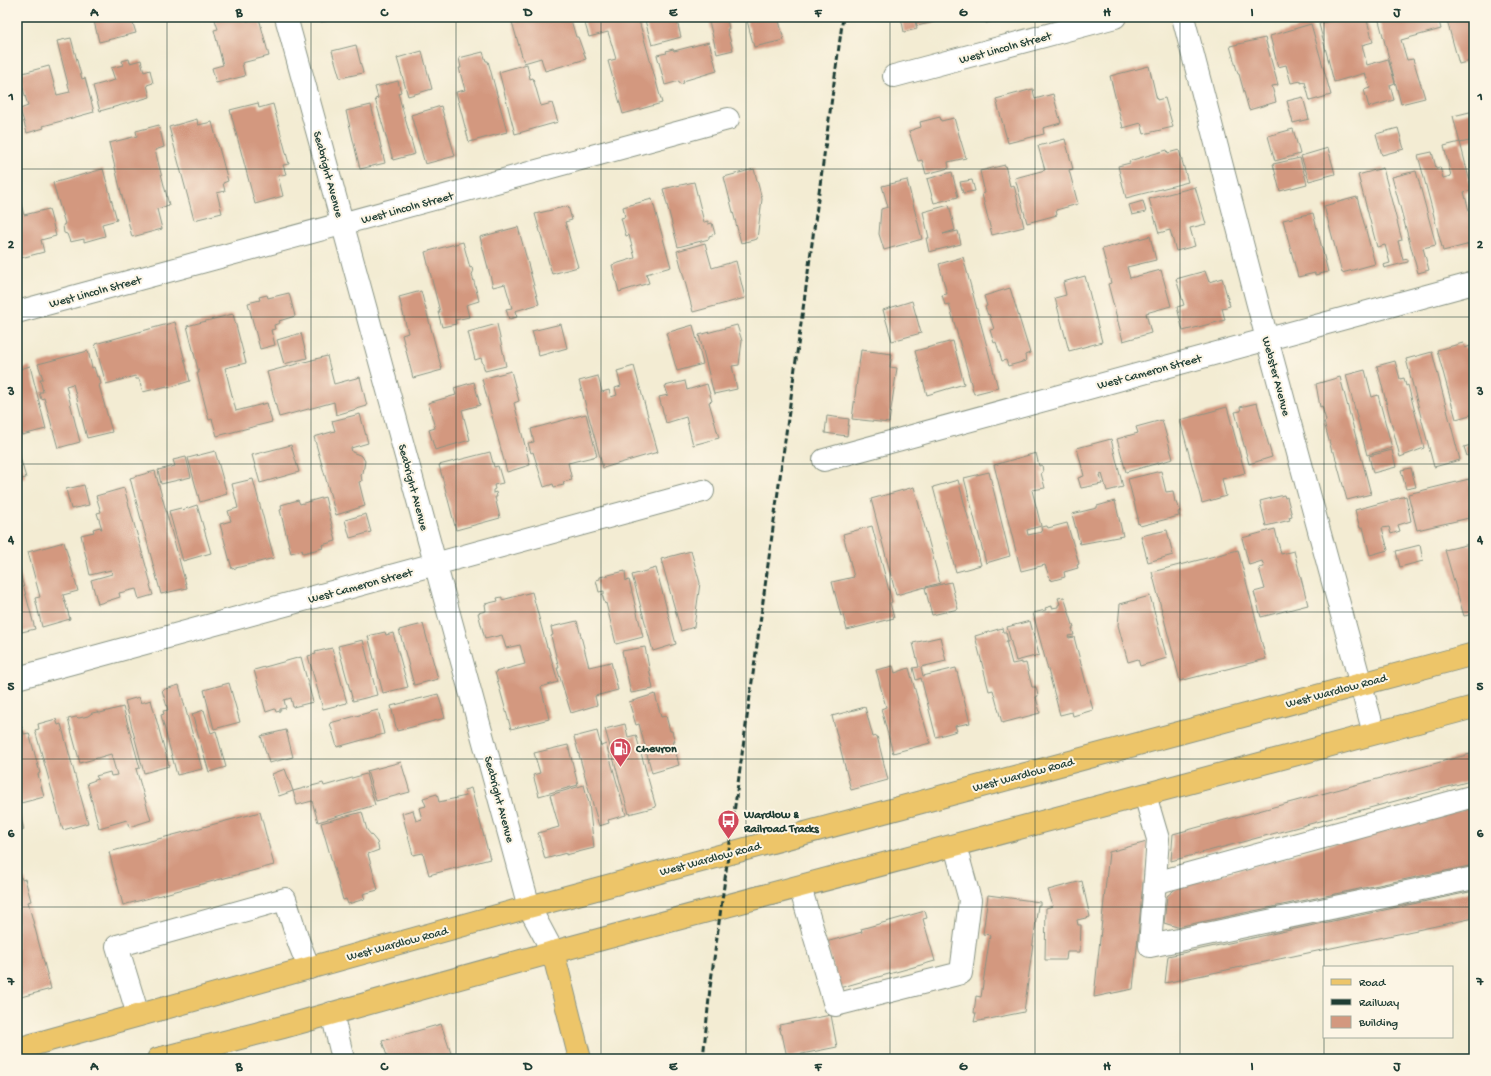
<svg xmlns="http://www.w3.org/2000/svg" width="1491" height="1076" viewBox="0 0 1491 1076" font-family="'Gochi Hand',sans-serif">
<rect width="100%" height="100%" fill="#fcf5e5"/>
<filter id="ink" filterUnits="userSpaceOnUse"><feTurbulence type="fractalNoise" baseFrequency=".025" numOctaves="2"/><feDisplacementMap in="SourceGraphic" scale="8" xChannelSelector="R" yChannelSelector="G"/><feConvolveMatrix kernelMatrix="1 2 1 2 8 2 1 2 1" color-interpolation-filters="sRGB"/></filter>
<filter id="wash" filterUnits="userSpaceOnUse"><feTurbulence type="fractalNoise" baseFrequency=".012" numOctaves="4" result="noise"/><feDisplacementMap in="SourceGraphic" scale="16" xChannelSelector="R" yChannelSelector="G"/><feGaussianBlur stdDeviation="0.9" result="paint"/><feColorMatrix in="noise" values="0 0 0 0 0 0 0 0 0 0 0 0 0 0 0 0 0 1.4 0 .05"/><feComposite in="paint" operator="in"/></filter>
<g filter="url(#wash)">
<rect width="100%" height="100%" fill="#f3ecd3"/>
<g id="blocks">
<path fill="#d3987f" d="M93,17H131L136,33L99,42Z
M214,17H245L247,21L259,18L269,56L242,63L245,76L216,83L212,68L223,65L214,30L218,29Z
M320,17H339L321,22Z
M530,17H570L576,37H578L586,59L545,71L541,58L524,63L512,22Z
M583,17H638L662,103L623,114L608,61L616,59L608,32L589,37Z
M644,17H676L681,37L652,45Z
M708,17H724L725,19H727L729,29H727L733,50L717,54Z
M746,17H778L784,40L754,47Z
M901,17H914L917,29L904,32Z
M915,17H945L946,19L917,26Z
M985,17H1009V18L986,23Z
M1343,17H1366L1373,42L1362,45L1367,65L1388,59L1395,83L1390,85L1394,100L1369,107L1364,90L1370,88L1365,73L1334,82L1319,24Z
M1378,17H1438L1441,29L1401,40L1407,60L1413,59L1425,98L1401,104Z
M1446,17H1473L1474,22V60L1459,64Z
M1311,24L1331,95L1310,101L1305,82L1301,83V81L1291,83L1286,65L1278,67L1270,36Z
M71,38L82,79L85,78L94,112L43,126L44,128L27,133L20,109L28,106L19,74L49,66L57,95L70,92L57,41Z
M1265,38L1278,85L1272,86L1276,102L1249,110L1239,74H1238L1230,46Z
M709,42L717,71L683,81L684,83L680,84L679,81L665,85L657,55L667,53L666,51L673,49L674,51Z
M356,45L363,73L340,78L332,51Z
M422,51L432,89L408,96L397,58Z
M483,52L486,61H488L507,132L469,142L456,92L465,90L459,68H461L459,58Z
M129,59L130,63L141,60L144,72L150,70L153,83L147,85L150,97L100,111L93,86L115,80L111,68L123,65L122,61Z
M527,64L530,79L533,78L541,106L552,103L558,122L515,134L499,72Z
M1149,66L1157,100L1165,98L1173,127L1144,134L1141,123L1123,128L1110,76Z
M398,81L401,92L398,93L415,154L393,160L375,99L378,98L375,87Z
M1033,89L1035,99L1053,94L1061,123L1043,128L1044,134L1008,143L996,99Z
M1303,97L1309,119L1293,123L1287,101Z
M258,103L259,108L273,104L289,164L283,165L286,174L278,176L283,196L255,204L230,110Z
M371,105L385,163L360,169L346,111Z
M441,106L455,156L425,164L411,115Z
M1474,111V140L1460,143L1453,116Z
M940,117L941,121L954,118L966,158L948,162L949,168L926,174L922,160L918,161L909,131L921,127L920,122Z
M197,119L198,125L212,122L228,181L223,183L225,191L217,193L222,213L194,220L169,127Z
M159,125L164,147L155,150L169,205L157,209L162,229L132,237L109,143L137,136L136,131Z
M1398,128L1404,149L1382,155L1376,134Z
M1293,129L1300,154L1275,161L1268,136Z
M1065,139L1073,169L1069,170L1078,204L1056,210L1057,215L1027,223L1015,178L1045,170L1038,146Z
M1460,142L1472,190L1464,192L1474,229V243L1443,251L1418,155L1432,152L1436,168L1440,167L1443,178L1451,176L1444,146Z
M1328,148L1335,174L1309,181L1301,156Z
M1167,150L1168,153L1179,150L1188,182L1126,198L1118,166L1130,163L1129,161Z
M1300,158L1307,184L1280,191L1273,164Z
M1005,165L1010,186L1014,185L1024,227L992,235L982,194L985,193L980,171Z
M1383,168L1402,240L1398,241L1403,260L1408,259V262L1384,268L1383,265L1390,263L1385,245L1377,247L1358,175Z
M103,169L117,220L102,224L105,236L84,242V239L70,242L67,234L64,233L63,225L65,224L53,183Z
M754,169L762,199L757,239L741,243L724,177Z
M1416,171L1436,245L1423,248L1429,270L1418,273L1392,177Z
M952,172L958,197L934,203L927,179Z
M907,180L922,239L884,250L879,234L881,209L888,207L882,186Z
M972,180L975,191L963,193L960,182Z
M694,182L704,222L708,221V224L712,223L715,234L709,236V239L678,247L663,189Z
M1195,187L1206,224L1190,228L1195,246L1176,251L1170,230L1159,233L1149,199Z
M17,189L24,215L49,209L56,236L41,240L44,252L17,259Z
M1357,197L1375,264L1342,273L1324,206Z
M652,199L671,267L646,274L649,283L619,292L612,265L635,258L629,235L626,236L621,218L625,217L623,207Z
M1143,201L1146,212L1132,215L1129,205Z
M949,205L955,230L943,234L958,231L961,244L929,252L926,238H929L923,212Z
M568,206L572,220L565,222L578,267L552,274L535,214Z
M1313,213L1328,272L1315,275V273L1298,277L1283,220Z
M518,227L539,304L515,311L517,317L509,319L506,309L512,308L505,284L493,287L480,237Z
M1150,236L1156,260L1127,267L1130,278L1161,270L1171,306L1146,313L1151,333L1123,341L1108,284L1111,283L1102,249Z
M463,242L470,268L472,267L473,273L472,274L479,301L466,305L469,317L455,320L456,324L442,327L438,312H440L425,252Z
M705,243L712,268L736,261L745,298L693,312L677,251Z
M963,257L998,388L974,394L949,304L945,305L942,295L947,294L939,264Z
M1205,271L1209,282L1222,278L1230,306L1222,308L1225,320L1183,331L1177,307L1184,305L1176,279Z
M1085,276L1102,342L1069,351L1055,298L1066,295L1063,282Z
M1010,288L1030,353L1025,355L1026,361L1008,366L1006,360L1002,361L996,342L994,343L990,330L994,329L989,314L988,315L985,307L987,306L984,296Z
M421,291L442,370L413,378L402,335L408,333L399,297Z
M289,293L295,316L279,321L280,323L274,325L275,329L271,330L275,345L260,349L248,303L260,300L259,297L267,295L268,298Z
M912,301L921,333L892,341L883,310Z
M233,314L246,363L225,368L236,411L267,403L272,422L217,436L212,419L209,420L197,373H199L187,326Z
M175,322L190,381L167,388V386L143,392L139,379H136L135,376L106,384L95,344Z
M497,324L506,366L485,371L481,358L475,360L468,332Z
M561,324L567,348L539,356L532,331Z
M693,325L703,364L677,371L666,333Z
M737,325L742,341L739,365L732,366L737,389L714,394L699,335Z
M301,333L307,358L284,364L277,340Z
M953,341L964,384L927,395L915,351Z
M1463,343L1465,348L1473,345L1474,347V414L1456,419L1437,350Z
M861,350L892,354L890,367L897,368L889,423L852,419Z
M88,351L92,368L94,367L97,377L99,376L101,384L99,385L112,432L87,438L73,384L66,386L80,442L58,448L44,398L41,399L39,392H43L40,379H43L38,364Z
M1432,352L1460,460L1434,467L1406,359Z
M327,356L334,384L360,377L367,406L336,415L334,402L279,417L267,372Z
M1395,361L1400,379L1404,378L1406,386L1408,385L1424,448L1400,457L1377,366Z
M30,366L46,429L22,435L17,418V370Z
M634,366L658,452L603,468L579,381L598,376L602,392L609,390L611,397L617,395L615,388L621,386L617,371Z
M1365,370L1372,397L1378,395L1392,448L1367,455L1346,375Z
M511,371L519,401L514,403L530,465L507,472L482,379Z
M1340,377L1371,494L1347,500L1334,452H1332L1324,422L1326,421L1322,406L1320,407L1316,384Z
M685,381L687,390L707,384L712,401L709,402L719,438L693,445L686,417L666,423L659,397L668,395L665,386Z
M474,382L480,405L462,410L470,440L435,450L429,430L435,428L428,403L456,395L454,388Z
M1257,403L1272,457L1249,464L1235,412L1241,411L1240,407Z
M1227,407L1245,473L1222,479L1226,496L1202,503L1180,420Z
M360,414L368,443L351,448L352,452L362,456L365,461L363,473L361,475L362,481L359,482L365,506L336,515L314,437L335,431L332,421Z
M586,414L597,456L568,463L572,480L563,482L564,485L554,487L553,484L544,487L533,452L531,453L528,443L534,442L531,429Z
M827,416L849,419L847,436L825,433Z
M1162,420L1173,459L1126,472L1117,439L1138,433L1136,427Z
M1111,439L1123,487L1107,491L1102,474L1100,475L1102,484L1081,488L1078,478L1084,476L1077,448Z
M1474,444V454L1467,456L1464,447Z
M291,445L299,472L260,483L252,455Z
M17,446L26,478L17,480Z
M1392,450L1396,467L1373,473L1369,456Z
M215,451L227,494L200,502L188,458Z
M490,452L494,467L498,466L503,483L494,485L495,489L493,490V493L496,492L497,497H495L500,518L456,530L439,465Z
M1036,453L1039,466L1042,465L1043,472L1041,473L1045,488L1032,490L1041,526L1027,530L1028,535L1042,532L1041,527L1047,526L1048,528L1067,523L1079,564L1077,565L1078,568L1064,572L1065,577L1051,581L1045,565L1021,571L994,465Z
M186,457L191,477L161,484L158,470L175,466L173,460Z
M1411,468L1416,487L1406,489L1401,470Z
M155,471L187,588L161,594L130,478Z
M1161,471L1166,492L1173,491L1175,502H1177L1180,511L1178,512L1179,516L1140,526L1139,523L1138,524L1137,518H1138L1128,479Z
M989,472L1010,556L986,563L964,478Z
M253,479L274,558L232,569L220,524L231,521L228,511L238,508L232,484Z
M1469,479L1474,499V514L1468,516L1469,518L1417,530L1408,494Z
M958,480L981,565L956,572L933,487Z
M84,485L89,505L71,509L66,489Z
M914,487L940,583L896,595L871,499Z
M124,488L151,584L150,585L153,595L139,599L136,589L119,593L120,597L98,604L91,580L112,574L111,570L90,575L81,535L94,532L93,529L100,527L101,529H102L97,513L101,512L96,496Z
M1284,495L1285,498L1287,497L1292,516L1289,517L1290,520L1266,526L1260,501Z
M1406,496L1411,521L1398,525L1400,531L1391,534L1389,527L1382,528L1388,550L1370,555L1363,527L1360,528L1355,510Z
M325,497L336,541L322,545L323,548L303,553L302,550L291,553L280,510L282,509L281,505L298,500L300,504Z
M1115,501L1123,536L1080,544L1072,514L1097,508V506Z
M197,505L211,553L183,561L169,511L181,508L182,510Z
M366,514L371,532L350,538L345,520Z
M872,526L892,602L890,603L894,618L847,630L843,615L841,616L832,582L854,577L843,534Z
M1275,529L1281,554L1294,551L1308,605L1261,617L1254,592L1265,589L1259,568L1264,567L1262,561L1249,565L1242,538Z
M1167,530L1173,555L1148,562L1141,536Z
M64,542L78,591L63,595L70,619L42,627L35,598L40,597L28,552Z
M1474,543V614L1464,616L1445,550Z
M1420,545L1423,561L1400,567L1396,551Z
M1238,550L1266,659L1180,681L1152,572Z
M691,551L700,583L694,627L681,631L661,559Z
M17,562L35,629L17,633Z
M656,568L676,644L653,651L632,575Z
M625,571L626,581L629,580L643,637L616,644L606,603L605,604L602,594H604V591L599,592L596,580L600,579V577Z
M951,582L958,609L932,615L925,588Z
M532,592L547,647H548L558,682L541,687L549,719L511,729L495,672L525,664L520,645L506,648L502,635L485,639L478,613L486,611L485,604L498,601L497,598L502,597V600Z
M1150,596L1167,658L1140,666L1138,659L1128,662L1118,625L1120,604Z
M1064,597L1074,628H1072L1074,635L1068,636L1069,638L1074,637L1093,710L1073,716L1072,712L1060,715L1033,613L1046,610L1045,608L1052,606V608L1058,607V605L1060,604L1058,598Z
M577,621L589,667L611,662L618,690L595,696L597,705L571,713L557,668H559L551,636L553,635L551,627Z
M1030,621L1039,655L1016,661L1007,627Z
M423,624L438,679L414,685L399,630Z
M1002,628L1003,632H1006L1008,641H1006L1012,664L1022,662V664L1026,663L1032,687H1036L1038,696L1036,697L1040,713L1002,723L993,690L989,691L975,636Z
M385,632L386,635L393,633L408,687L383,693L368,636Z
M940,637L946,661L921,667L923,676L956,668L970,723L955,726L957,731L936,737L921,678L916,680L913,668L919,667L913,643Z
M363,640L377,695L353,701L338,646Z
M645,647L653,689L631,693L622,651Z
M332,648L347,703L323,709L308,656L316,654L315,652Z
M301,657L313,702L293,707L291,698L284,700L286,708L280,709V711L276,712L275,709L266,712L254,670Z
M893,666L895,673L909,668L930,743L893,753L881,709L886,707L876,670Z
M229,683L240,722L214,729L204,690Z
M179,685L202,769L177,775L161,715L164,714L163,711L168,710L162,690Z
M438,694L445,718L397,731L391,706Z
M655,694L661,717L666,716L670,731H672L675,742H673L679,765L652,773L639,724L636,725L629,702Z
M139,697L141,703L151,700L169,766L144,773L125,701Z
M123,707L140,768L136,769L151,820L129,827L127,820L99,828L87,783L98,779L96,776L110,772L111,776L117,775L111,754L80,763L68,719L76,717L79,718L88,716L92,713L97,712L100,713Z
M865,707L873,737L877,736L888,780L851,790L832,716Z
M204,710L211,733L216,731L226,767L209,772L192,714Z
M378,710L384,734L337,747L330,723Z
M56,719L58,725L61,724L88,823L63,830L35,730L39,729L38,724Z
M625,724L628,737L636,735L656,807L629,814L605,729Z
M22,727L24,734L29,733L40,773L38,774L44,797L21,803L17,790V728Z
M286,730L293,757L269,763L261,736Z
M597,731L601,746L606,744L626,815L608,820L609,823L599,826L574,737Z
M568,745L578,785L539,796L533,775L540,773L534,753Z
M1474,753V780L1171,861L1173,834Z
M401,762L410,792L376,801L367,771Z
M285,769L293,791L279,796L272,774Z
M366,774L375,805L318,822L312,801L297,805L293,791L323,783L324,786Z
M584,785L589,803L594,848L566,855V853L545,859L538,833L559,827L550,795Z
M471,788L490,859L429,875L423,853L413,855L402,813L413,810L416,821L422,819L419,808L426,806L423,798L437,794L439,802L466,796L464,790Z
M17,802L24,830L17,831Z
M1474,806V865L1177,927L1164,923L1167,896L1179,886Z
M260,812L274,865L123,905L109,852Z
M362,812L367,830L377,842L379,850L368,854L378,890L363,894L365,899L348,904L346,899L343,900L321,823Z
M1147,842L1133,989L1094,997L1109,852Z
M21,877L22,880L25,879L31,901L28,902L51,989L17,998V878Z
M1082,881L1090,917L1077,920L1078,925H1081L1080,952H1067L1066,960H1045L1046,908L1053,906L1048,890Z
M1474,891V918L1165,983L1168,956Z
M988,895L1040,902V905H1038L1024,1012L974,1022L976,1013H974L976,996L981,997L990,935L983,934Z
M925,911L927,918L923,919L935,961L839,988L826,942L862,932L861,929Z
M831,1015L837,1047L787,1057L782,1034H781L779,1025Z
M441,1024L453,1059H388L382,1041Z"/>
</g>
</g>
<g filter="url(#ink)">
<use href="#blocks" fill-opacity="0" stroke="#899484" stroke-width="1"/>
<g fill="none" stroke-linecap="round" stroke-linejoin="round">
<defs>
<path id="minor" d="M286,17L529,907L553,952
M1183,17L1267,339L1374,733
M894,76L1115,17
M17,312L728,119
M824,460L1474,283
M17,678L703,491
M1145,795L1158,839L1150,946L1474,878
M1155,883L1474,796
M800,887L835,1005L961,973L970,900L955,846
M332,1013L343,1059
M138,1015L117,946L285,899L299,943L309,968"/>
<path id="major" d="M17,1049L529,907L1474,654
M158,1059L283,1027L553,952L1474,707"/>
<path id="highway" d="M553,952L580,1059"/>
</defs>
<use href="#minor" stroke="#899484" stroke-width="24"/>
<use href="#major" stroke="#899484" stroke-width="24"/>
<use href="#highway" stroke="#899484" stroke-width="24"/>
<use href="#minor" stroke="#fff" stroke-width="22"/>
<use href="#major" stroke="#edc569" stroke-width="22"/>
<use href="#highway" stroke="#edc569" stroke-width="22"/>
<path stroke="#1f3d34" stroke-width="3" stroke-dasharray="6 3" stroke-linecap="butt" d="M703,1059L710,988L843,17"/>
</g>
</g>
<path fill="none" stroke="#1f3d34" stroke-width="1" stroke-opacity="0.55" d="M167,17V1059M311,17V1059M456,17V1059M601,17V1059M746,17V1059M890,17V1059M1035,17V1059M1180,17V1059M1324,17V967M17,169H1474M17,317H1474M17,464H1474M17,612H1474M17,759H1474M17,907H1474M1324,1037V1059"/>
<defs>
<symbol id="fuel-pin" viewBox="-11 -11 22 30"><path d="M0 17L-7.5 6A9.5 9.5 0 1 1 7.5 6Z" fill="#d1495b" stroke="#fcf5e5"/><path d="M-5.5-6h7V0h2V4h1.3V-2.5L3-4.5l.8-.8L6-3V5H2.5V1h-1V6h-7ZM-4.2-4.7v3.2H.2V-4.7Z" fill="#fff"/></symbol>
<symbol id="bus-pin" viewBox="-11 -11 22 30"><path d="M0 17L-7.5 6A9.5 9.5 0 1 1 7.5 6Z" fill="#d1495b" stroke="#fcf5e5"/><path d="M-5-6H5V4H4V6H2V4H-2V6H-4V4H-5ZM-3.5-4V0h7V-4ZM-3.5 1.2v1.5H-2V1.2ZM2 1.2v1.5H3.5V1.2Z" fill="#fff"/></symbol>
</defs>
<g fill-rule="evenodd">
<use href="#fuel-pin" x="608" y="736" width="25" height="34"/>
<use href="#bus-pin" x="716" y="808" width="25" height="34"/>
</g>
<g text-anchor="middle" stroke-width="4" stroke-linejoin="round" paint-order="stroke">
<g font-size="12" fill="#1f3d34" stroke="#fcf5e5">
<text transform="translate(1005 47) rotate(-15)" y="4">West Lincoln Street</text>
<text transform="translate(329 174) rotate(75)" y="4">Seabright Avenue</text>
<text transform="translate(407 207) rotate(-15)" y="4">West Lincoln Street</text>
<text transform="translate(95 291) rotate(-15)" y="4">West Lincoln Street</text>
<text transform="translate(1149 371) rotate(-15)" y="4">West Cameron Street</text>
<text transform="translate(1277 376) rotate(75)" y="4">Webster Avenue</text>
<text transform="translate(414 487) rotate(75)" y="4">Seabright Avenue</text>
<text transform="translate(360 585) rotate(-15)" y="4">West Cameron Street</text>
<text transform="translate(1336 690) rotate(-15)" y="4">West Wardlow Road</text>
<text transform="translate(1023 774) rotate(-15)" y="4">West Wardlow Road</text>
<text transform="translate(500 799) rotate(75)" y="4">Seabright Avenue</text>
<text transform="translate(710 858) rotate(-15)" y="4">West Wardlow Road</text>
<text transform="translate(397 943) rotate(-15)" y="4">West Wardlow Road</text>
</g>
<g font-size="12" font-weight="bold" fill="#1f3d34" stroke="#fcf5e5" text-anchor="start">
<text x="636" y="752">Chevron</text>
<text x="744" y="818">Wardlow &amp;<tspan x="744" dy="14">Railroad Tracks</tspan></text>
</g>
</g>
<rect width="1491" height="1076" fill="none" stroke="#fcf5e5" stroke-width="44"/>
<rect x="1323" y="966" width="130" height="72" fill="#fcf5e5" stroke="#a4ab9e"/>
<rect x="1331" y="979" width="20" height="6" fill="#edc569" stroke="#a4ab9e"/>
<text x="1359" y="986" font-size="12" fill="#1f3d34">Road</text>
<rect x="1331" y="999" width="20" height="6" fill="#1f3d34" stroke="#a4ab9e"/>
<text x="1359" y="1006" font-size="12" fill="#1f3d34">Railway</text>
<rect x="1331" y="1016" width="20" height="12" fill="#d3987f" stroke="#a4ab9e"/>
<text x="1359" y="1026" font-size="12" fill="#1f3d34">Building</text>
<rect x="22" y="22" width="1447" height="1032" fill="none" stroke="#1f3d34" stroke-width="1.5"/>
<g font-size="13" text-anchor="middle" font-weight="bold" fill="#1f3d34">
<text x="94" y="16">A</text>
<text x="239" y="16">B</text>
<text x="384" y="16">C</text>
<text x="528" y="16">D</text>
<text x="673" y="16">E</text>
<text x="818" y="16">F</text>
<text x="963" y="16">G</text>
<text x="1107" y="16">H</text>
<text x="1252" y="16">I</text>
<text x="1397" y="16">J</text>
<text x="11" y="100">1</text>
<text x="1480" y="100">1</text>
<text x="11" y="248">2</text>
<text x="1480" y="248">2</text>
<text x="11" y="395">3</text>
<text x="1480" y="395">3</text>
<text x="11" y="543">4</text>
<text x="1480" y="543">4</text>
<text x="11" y="690">5</text>
<text x="1480" y="690">5</text>
<text x="11" y="837">6</text>
<text x="1480" y="837">6</text>
<text x="11" y="985">7</text>
<text x="1480" y="985">7</text>
<text x="94" y="1070">A</text>
<text x="239" y="1070">B</text>
<text x="384" y="1070">C</text>
<text x="528" y="1070">D</text>
<text x="673" y="1070">E</text>
<text x="818" y="1070">F</text>
<text x="963" y="1070">G</text>
<text x="1107" y="1070">H</text>
<text x="1252" y="1070">I</text>
<text x="1397" y="1070">J</text>
</g>
</svg>
